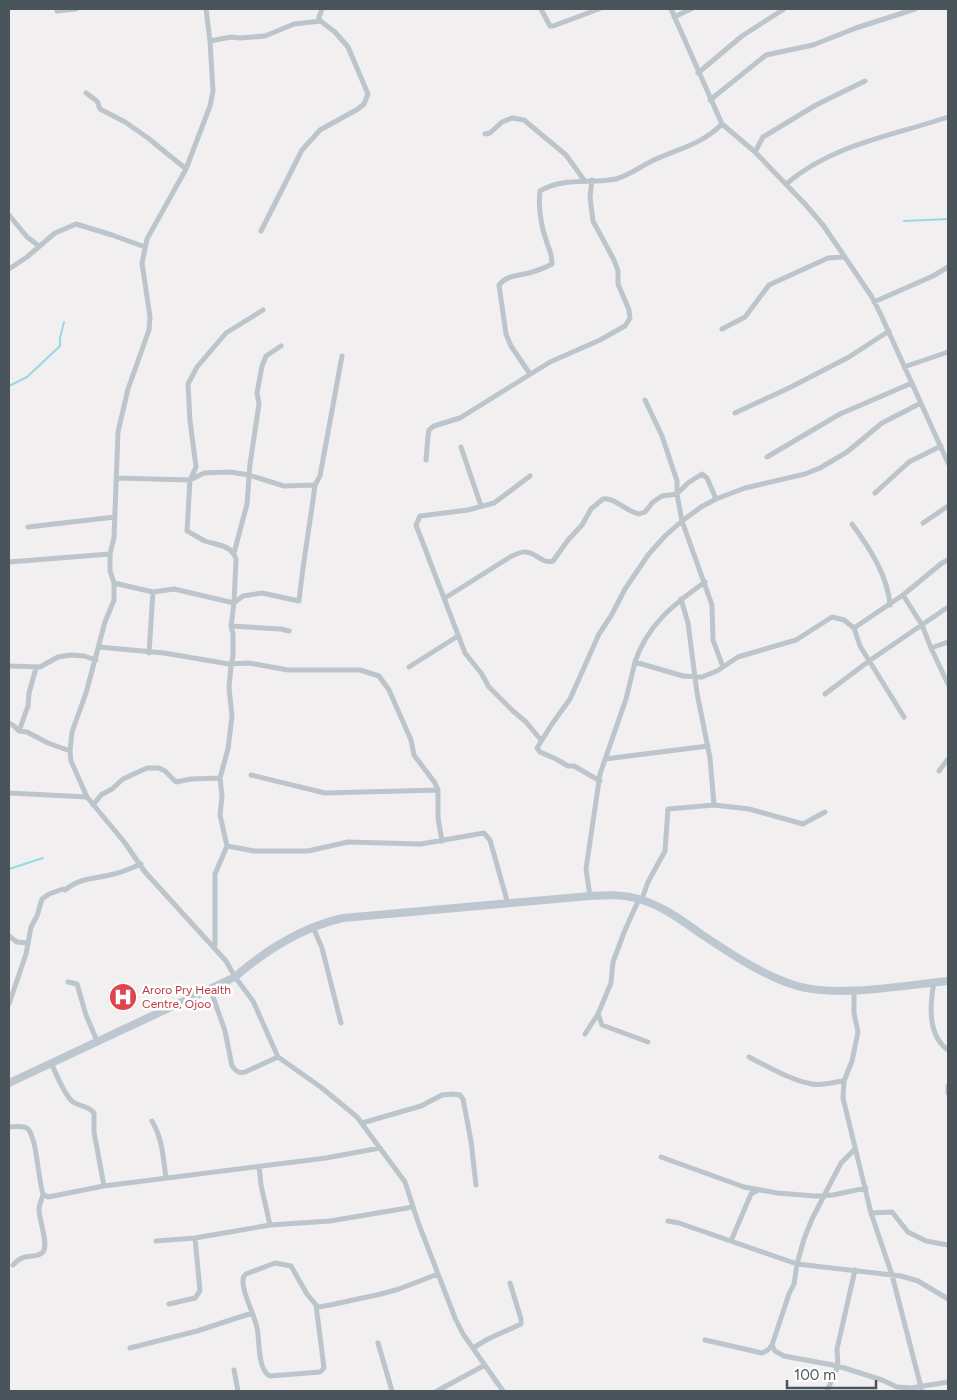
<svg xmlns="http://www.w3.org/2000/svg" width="957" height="1400" viewBox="0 0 957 1400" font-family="Figtree,sans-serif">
<rect width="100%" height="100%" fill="#f1eff0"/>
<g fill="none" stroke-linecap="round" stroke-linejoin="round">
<path stroke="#94dae3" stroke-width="2" d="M904,221L948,219
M9,386L27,377L60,346V338L64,322
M9,869L43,858"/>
<path stroke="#bcc5cb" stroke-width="5" d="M206,9L210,41L213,91L210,106L186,169L147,239L142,263L150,317L149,330L128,389L118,432L114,538L110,554V571L114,583V600L105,622L86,693L72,732L70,751L71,761L87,797L125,843L145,872L226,961L235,977L253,1001L278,1057L322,1088L357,1117L405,1182L418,1222L455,1318L463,1334L503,1391
M541,9L550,26H553L599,9
M671,9L722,124L755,152L805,204L823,225L872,297L881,315L948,463
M57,11L76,9
M674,17L691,9
M210,41L231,37L240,38L265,36L294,24L321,21
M698,73L742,36L784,9
M86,93L97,101L100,109L125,122L148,138L186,169
M710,100L766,55L813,45L856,28L915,9
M485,134L490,133L502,122L512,118L524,120L566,155L584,180
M755,152L763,137L816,105L865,81
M786,184C833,144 892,136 948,117
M9,215L27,237L39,246
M261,231L302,150L320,130L358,109L364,104L368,94L348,47L335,32L319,20V17L322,9
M9,269L27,257L55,233L76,224L112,235L145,247
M874,302L933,276L948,267
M722,329L745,317L769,285L828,258L845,257
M904,367L948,352
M530,374L511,346L506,334L499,285C507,275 517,276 529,273C536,271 545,268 552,264C552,252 549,250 546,240C541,226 538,206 540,191C562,177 591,184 616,179C630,175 641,166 654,160C680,148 701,145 722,124
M645,400L662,436L677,481V494L682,521L712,605L713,640L723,667
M735,413L791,387L849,357L889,331
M461,447L481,506
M767,457L840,414L912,383
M426,460L428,436L429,430L434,426L460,418L550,362L600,340L625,326L630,318L629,310L618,284V271L614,260L593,221L590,197L592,180
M530,476L494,503L468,510L420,516L416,525L465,653L481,673L489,687L513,711L526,722L541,740
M116,478L190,480L204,473L230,472L249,475L284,486L315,485L320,476L342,356
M875,493L909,462L941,446
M923,523L948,506
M852,524C869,547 888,576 890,605
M28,527L115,517
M234,553L247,504L250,464L259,404L257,393L262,366L266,356L281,346
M9,562L110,554
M114,583L153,592L174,589L234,603L243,596L262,593L299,601C303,562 310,524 315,485
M903,595L922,625L931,648L948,642
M445,598L510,557C515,555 521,551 526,552C537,553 542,564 553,561L568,540L582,525L591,509L603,499C614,497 627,512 639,514L645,512L653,502L662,496L677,494L688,483L702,474L707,478L716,499
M681,599L688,623L697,693L710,758L714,805
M231,626L281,629L289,631
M854,628L860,646L904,717
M99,647L164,653L229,664L249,663L288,670H360L379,676L389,690L411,740L414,755L435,783L438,790
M931,648L948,684
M149,653L153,592
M635,662C647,625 674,604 705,582
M9,666L40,667L58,657L71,655L84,656L96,660
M409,667L458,636
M825,694L869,661L948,607
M9,723L14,726L19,731L27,732L48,743L70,751
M19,731L28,706L29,693L36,668
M605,759L708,746
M939,771L948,759
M251,775L325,793L438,790V818L442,841
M600,781L574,766H568L556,759L540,752L537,748L552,724L570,699L599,634L611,616L625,589L648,555L665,536L682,521L701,507L716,499L745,488L805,474L820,468L847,452L882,423L921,403
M9,793L87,797
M93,805L101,795L112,789L123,779L147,768H159L165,771L176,782L191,779L220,778
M227,846L254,851H308L348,842L421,844L484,833L490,840L508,904
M590,896L586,869L600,774L626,699L635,662L683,676L702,677L717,671L738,657L796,640L832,617L844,620L854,628L903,595L942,563L948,560
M642,899L648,882L665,851L668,809L714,805L749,809L803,824L825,812
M313,927L322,948L341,1023
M9,936L17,942L28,943
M215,946V874L227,846L220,815L222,796L220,778L228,749L232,716L229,688L231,666L233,655V634L231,626L234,603L236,559C232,545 217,545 205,541C199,538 193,534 187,531L190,480L196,467L190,421L188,384L197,367L226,333L263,310
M68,982L77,984L86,1015L97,1041
M934,982C930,1004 927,1035 948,1050
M207,990L211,991L225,1031L232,1066C236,1071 239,1074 245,1072L278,1057
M854,990V1013L858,1032L852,1061L844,1081L843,1098L871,1213L892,1275L922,1391
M9,1004L26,954L31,927L37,916L42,899L49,894L63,889L65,890C81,877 96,879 114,874C123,872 132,868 141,864
M598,1014L602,1025L648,1042
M585,1034L598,1014L611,983L613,962L625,930L639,899
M749,1057C769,1067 790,1080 812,1084C823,1086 833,1082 844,1081
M51,1063C56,1073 64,1095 73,1102C80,1107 88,1105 94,1113V1132L104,1186
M948,1086V1093
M152,1121C163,1140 163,1158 166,1178
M362,1123L421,1106L442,1095L452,1094L460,1095L463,1099L471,1141L476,1185
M9,1127C14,1127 24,1125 28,1129C37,1139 38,1179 43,1194L48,1197L104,1186L326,1158L380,1148
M661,1157L744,1187L777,1193L815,1196L833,1195L866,1188
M259,1166L261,1185L270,1225
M871,1213L892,1212L908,1232L926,1241L948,1245
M668,1221L679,1223L797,1264L901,1276L918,1281L948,1299
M156,1241L195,1238L270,1225L330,1221L413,1207
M731,1241L751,1194L758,1190
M275,1263L291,1266L307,1294L316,1305L324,1368L320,1372L270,1376C257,1370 260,1340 257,1328C254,1313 243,1295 243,1282C243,1277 243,1277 246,1274Z
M13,1265C26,1251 32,1260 42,1253C50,1247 39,1220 39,1210C39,1205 42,1199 43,1194
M169,1304L195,1298L200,1291L195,1238
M316,1305L319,1307L330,1305L381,1294L399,1289L438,1274
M705,1340L762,1353L768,1350L772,1345L775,1351L784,1356L838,1366L882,1380L897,1387L911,1388L948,1382
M378,1343L392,1391
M772,1345L789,1294L794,1284L797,1264L804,1239L812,1219L841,1163L855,1149
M130,1348L197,1331L252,1313
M473,1348L488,1339L521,1324V1319L510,1283
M234,1370L238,1391
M437,1391L485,1365
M827,1391L838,1366L837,1349L855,1270"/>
<path stroke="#bdc7cf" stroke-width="8" d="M9,1083L235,977C266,950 303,927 343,918L590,896C607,895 625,894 642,900C664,907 683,921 701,934C731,954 762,975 797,986C838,998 906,985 948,981"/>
</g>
<defs>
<symbol id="hospital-disc" viewBox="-11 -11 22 22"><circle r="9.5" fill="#e0444e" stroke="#fff"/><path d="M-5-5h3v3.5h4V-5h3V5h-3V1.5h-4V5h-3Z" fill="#fff"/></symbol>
</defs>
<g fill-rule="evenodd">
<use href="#hospital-disc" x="107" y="981" width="32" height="32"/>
</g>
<g text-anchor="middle" stroke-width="5" stroke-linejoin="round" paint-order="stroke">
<g font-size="12" fill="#be3a42" stroke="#fff" text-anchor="start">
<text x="142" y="994">Aroro Pry Health<tspan x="142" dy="14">Centre, Ojoo</tspan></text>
</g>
</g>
<rect width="957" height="1400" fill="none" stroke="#49545b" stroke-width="20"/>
<path d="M787 1380v8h89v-8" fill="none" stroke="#49545b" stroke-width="2.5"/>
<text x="794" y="1380" font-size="15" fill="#49545b" stroke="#ffffff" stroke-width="4" paint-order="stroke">100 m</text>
</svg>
